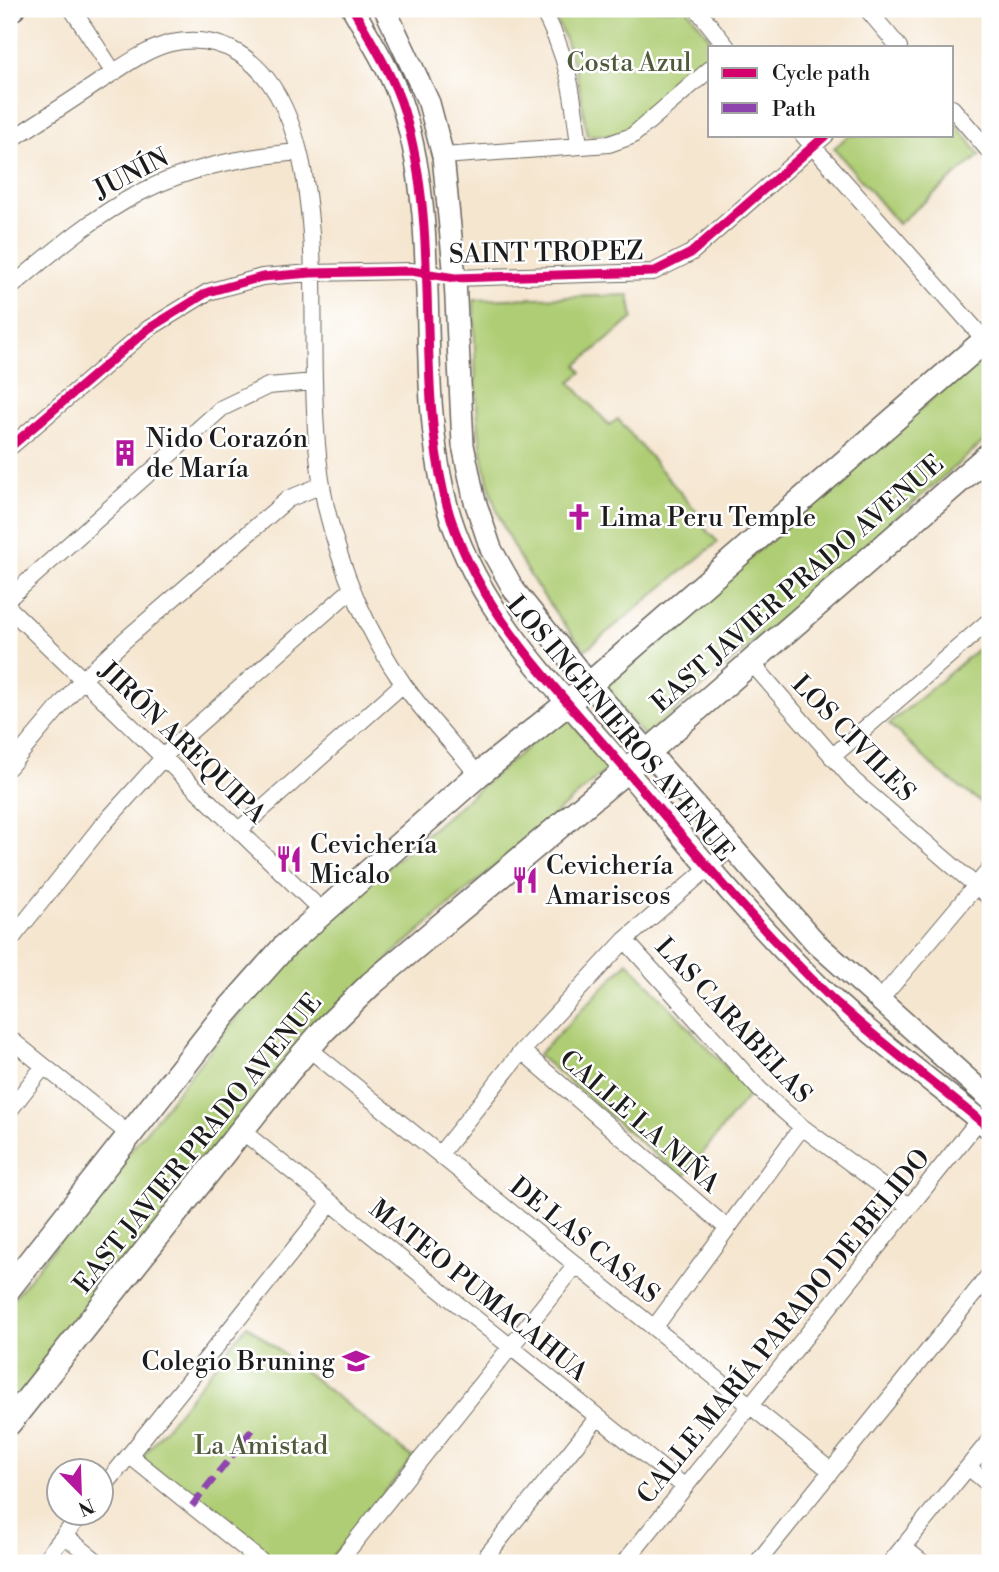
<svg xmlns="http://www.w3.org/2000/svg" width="999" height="1572" viewBox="0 0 999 1572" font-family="'Libre Bodoni',serif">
<rect width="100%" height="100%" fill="#fff"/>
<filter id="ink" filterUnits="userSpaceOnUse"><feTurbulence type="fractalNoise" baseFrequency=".0143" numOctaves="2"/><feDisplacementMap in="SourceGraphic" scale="14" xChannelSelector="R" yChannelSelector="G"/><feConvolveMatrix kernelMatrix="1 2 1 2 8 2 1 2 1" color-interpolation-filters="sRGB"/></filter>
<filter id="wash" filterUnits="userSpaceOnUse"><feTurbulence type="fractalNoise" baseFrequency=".00686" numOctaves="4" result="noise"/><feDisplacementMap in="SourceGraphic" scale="28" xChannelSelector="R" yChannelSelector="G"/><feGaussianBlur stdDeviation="1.57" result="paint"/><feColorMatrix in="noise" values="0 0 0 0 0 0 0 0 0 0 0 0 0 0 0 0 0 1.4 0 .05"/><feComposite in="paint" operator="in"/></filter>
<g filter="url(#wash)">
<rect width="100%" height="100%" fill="#f5e6d0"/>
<path fill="#afcd74" stroke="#667448" stroke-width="2" d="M550,9H687L717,47H710V61L633,130L612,135H587C580,89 574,48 550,9Z
M952,119L980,155L898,224L834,148L849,135H952Z
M629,295L633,318L577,365L582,372L570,382L609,425L618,419L707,524L704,528L718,542L585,650C553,612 524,572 503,526C472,456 476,375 474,300Z
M990,348V436L645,737L602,687Z
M990,639V809L939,772L889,724Z
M565,715L610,767L394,953L9,1409V1304L230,1025L320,925Z
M628,962L750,1093L683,1178L538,1055Z
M247,1325L413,1458L327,1563H275L141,1459Z"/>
</g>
<g filter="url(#ink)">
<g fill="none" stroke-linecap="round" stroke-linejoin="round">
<defs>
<path id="street" d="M72,9L114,73
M542,9C568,56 573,93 579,146
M697,9L727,47
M867,9L899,47
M952,108L990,152
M803,135L985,340
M9,141C40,121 71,101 102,80C124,66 146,49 171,43C194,38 218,41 238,53C327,106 311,292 314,381C315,423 317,466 326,507C341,570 367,632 404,685C427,717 454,745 478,775
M443,156L609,144L632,136L710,69
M9,289C110,202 162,164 299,152
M9,448L148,329L208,292L262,277L311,273L411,271L455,278L653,272L691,253L826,135
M9,598L222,408L268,386L314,382
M9,608L322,911
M751,662L853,780L990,898
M832,757L990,620
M9,767L82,680L125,640L288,499L322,485
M239,830L403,684
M625,940L760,1090L802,1127L910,1207
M9,942L100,828L173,747L352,589
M879,1001L990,869
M9,1038L130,1135
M308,1048L831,1471
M522,1051L727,1228
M9,1111L44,1066
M242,1131L685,1487
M440,1154L522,1051L625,940L731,848
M654,1328L802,1127
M129,1455L263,1563
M968,1467L990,1485
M102,1489L331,1203
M64,1535L99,1563
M903,1547L923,1563
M42,1563L83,1512
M338,1563L576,1265
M481,1563L598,1417
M624,1563L979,1120
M757,1563L990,1274
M890,1563L990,1440"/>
<path id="secondary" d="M353,9C372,42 393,75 404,111C442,236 415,369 444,494C468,596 541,672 607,748C678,831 750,920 828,995C879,1043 937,1084 990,1129
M385,9L429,103L443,156L455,278L463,445L474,498L491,549L514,590L590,685L816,943L990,1099
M9,12L14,9"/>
<path id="primary" d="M9,1288L224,1015L285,946L478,775L568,703L990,336
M9,1423L287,1073L324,1030L371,984L648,752L990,454"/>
</defs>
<use href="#street" stroke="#68635b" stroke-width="18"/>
<use href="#secondary" stroke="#68635b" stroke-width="24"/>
<use href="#primary" stroke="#68635b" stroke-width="27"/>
<use href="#street" stroke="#fff" stroke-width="16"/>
<use href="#secondary" stroke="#fff" stroke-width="21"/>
<use href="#primary" stroke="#fff" stroke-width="24"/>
<path stroke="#8e44ad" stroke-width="7" stroke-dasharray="14 7" stroke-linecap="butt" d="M192,1506L252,1430"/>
<defs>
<path id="cycleway" d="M353,9C372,42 393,75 404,111C442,236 415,369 444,494C468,596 541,672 607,748C678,831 750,920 828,995C879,1043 937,1084 990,1129
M9,448L148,329L208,292L262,277L311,273L411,271L455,278L653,272L691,253L826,135"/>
</defs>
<use href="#cycleway" stroke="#fff" stroke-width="13"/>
<use href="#cycleway" stroke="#d6006c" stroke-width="9"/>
</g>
</g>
<defs>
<symbol id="building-bare" viewBox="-9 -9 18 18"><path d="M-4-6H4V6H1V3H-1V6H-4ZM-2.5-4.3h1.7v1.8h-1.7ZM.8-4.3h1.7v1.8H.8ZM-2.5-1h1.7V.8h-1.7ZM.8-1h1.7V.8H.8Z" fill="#b5179e" stroke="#fff" stroke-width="2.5" paint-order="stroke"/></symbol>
<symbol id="church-bare" viewBox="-9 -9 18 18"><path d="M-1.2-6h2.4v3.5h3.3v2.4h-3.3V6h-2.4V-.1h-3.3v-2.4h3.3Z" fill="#b5179e" stroke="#fff" stroke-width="2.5" paint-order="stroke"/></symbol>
<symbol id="restaurant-bare" viewBox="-9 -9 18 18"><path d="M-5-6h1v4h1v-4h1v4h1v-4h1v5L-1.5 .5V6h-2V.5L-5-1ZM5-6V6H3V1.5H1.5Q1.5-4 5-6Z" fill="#b5179e" stroke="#fff" stroke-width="2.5" paint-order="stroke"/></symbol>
<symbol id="school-bare" viewBox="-9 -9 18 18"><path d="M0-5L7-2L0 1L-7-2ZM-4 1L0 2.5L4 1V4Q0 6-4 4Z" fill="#b5179e" stroke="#fff" stroke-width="2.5" paint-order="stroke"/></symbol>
</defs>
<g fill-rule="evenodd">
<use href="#building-bare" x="106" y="434" width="38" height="38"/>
<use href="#church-bare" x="560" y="498" width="38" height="38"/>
<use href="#restaurant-bare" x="270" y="840" width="38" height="38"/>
<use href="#restaurant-bare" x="506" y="861" width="38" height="38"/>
<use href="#school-bare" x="337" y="1342" width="38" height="38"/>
</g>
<g text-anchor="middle" stroke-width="5" stroke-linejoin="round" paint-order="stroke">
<g font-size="26" fill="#4f5a3b" stroke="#fff">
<text x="629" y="71">Costa Azul</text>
<text x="261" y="1454">La Amistad</text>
</g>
<g font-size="26" fill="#1c1c1c" stroke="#fff">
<text transform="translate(131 173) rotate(-27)" y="9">JUNÍN</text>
<text transform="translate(546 252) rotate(-1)" y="9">SAINT TROPEZ</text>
<text transform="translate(797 583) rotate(-41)" y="9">EAST JAVIER PRADO AVENUE</text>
<text transform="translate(621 728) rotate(50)" y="9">LOS INGENIEROS AVENUE</text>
<text transform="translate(854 738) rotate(46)" y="9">LOS CIVILES</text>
<text transform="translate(183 742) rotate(44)" y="9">JIRÓN AREQUIPA</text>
<text transform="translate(734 1020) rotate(47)" y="9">LAS CARABELAS</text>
<text transform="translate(640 1121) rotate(41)" y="9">CALLE LA NIÑA</text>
<text transform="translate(197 1143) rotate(-51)" y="9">EAST JAVIER PRADO AVENUE</text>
<text transform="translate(585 1240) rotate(39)" y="9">DE LAS CASAS</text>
<text transform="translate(479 1290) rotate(39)" y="9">MATEO PUMACAHUA</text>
<text transform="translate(783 1326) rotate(-51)" y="9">CALLE MARÍA PARADO DE BELIDO</text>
</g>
<g font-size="26" fill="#1c1c1c" stroke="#fff" text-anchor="start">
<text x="146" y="447">Nido Corazón<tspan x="146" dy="30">de María</tspan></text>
<text x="600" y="526">Lima Peru Temple</text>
<text x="310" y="853">Cevichería<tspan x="310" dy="30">Micalo</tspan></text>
<text x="546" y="874">Cevichería<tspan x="546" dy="30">Amariscos</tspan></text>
<text x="335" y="1370" text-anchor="end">Colegio Bruning</text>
</g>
</g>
<rect width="999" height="1572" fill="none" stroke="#fff" stroke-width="35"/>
<rect x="708" y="46" width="245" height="91" fill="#ffffff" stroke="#a4a4a4" stroke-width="2"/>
<rect x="722" y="68" width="35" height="10" fill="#d6006c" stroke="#a4a4a4" stroke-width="2"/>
<text x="772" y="80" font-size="21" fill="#1c1c1c">Cycle path</text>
<rect x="722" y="103" width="35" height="10" fill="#8e44ad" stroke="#a4a4a4" stroke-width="2"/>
<text x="772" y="116" font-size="21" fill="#1c1c1c">Path</text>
<g transform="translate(80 1492) rotate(157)"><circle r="33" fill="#ffffff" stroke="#a4a4a4" stroke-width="2"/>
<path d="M0-5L12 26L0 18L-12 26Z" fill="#b5179e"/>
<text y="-10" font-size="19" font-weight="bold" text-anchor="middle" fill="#1c1c1c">N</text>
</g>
</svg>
